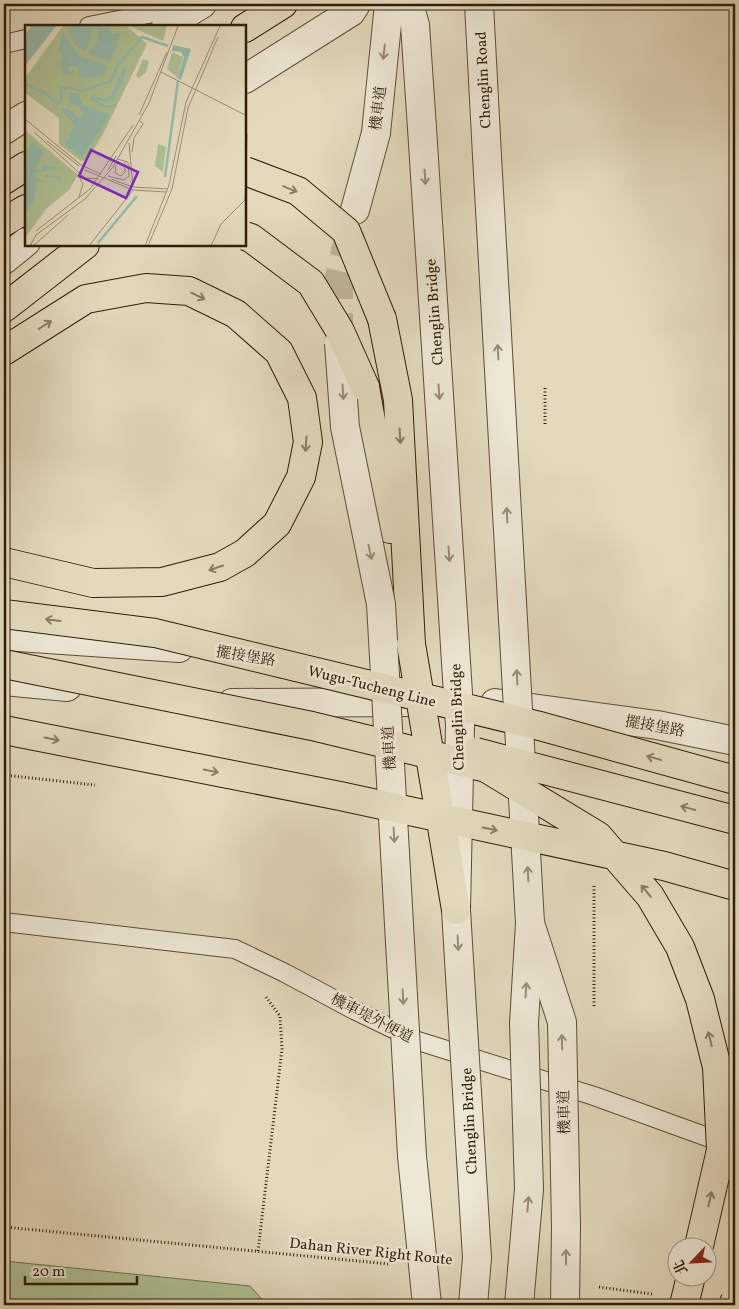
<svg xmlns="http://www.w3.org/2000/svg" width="739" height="1309" viewBox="0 0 739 1309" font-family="Vollkorn,'Noto Serif TC',serif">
<rect width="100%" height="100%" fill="#e3dabe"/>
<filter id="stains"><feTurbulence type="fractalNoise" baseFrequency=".004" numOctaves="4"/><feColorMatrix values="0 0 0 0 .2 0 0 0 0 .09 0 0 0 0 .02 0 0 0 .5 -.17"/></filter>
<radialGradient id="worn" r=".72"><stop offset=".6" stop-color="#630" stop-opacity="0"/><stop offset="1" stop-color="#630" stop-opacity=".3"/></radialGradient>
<path fill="#aec195" stroke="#706f4e" d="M4,1261L250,1286L267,1305H4Z"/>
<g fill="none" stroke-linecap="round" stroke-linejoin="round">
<path stroke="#bfb499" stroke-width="28" stroke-dasharray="28 14" stroke-linecap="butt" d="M339,341V277L352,223"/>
<defs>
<path id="service" d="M89,26L188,6
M4,44L26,39
M4,922L235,949L285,973L354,1010L418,1041L594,1096L735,1147"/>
<path id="minor" d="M355,210L376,133L389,4"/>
<path id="tertiary" d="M409,4L415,25L422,128
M479,4L487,156
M166,26L202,4
M245,79L351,12L356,4
M4,130L26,116
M4,260L26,242
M4,636L179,648
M4,681L67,687
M232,703L409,702
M495,703L657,725L735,741"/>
<path id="trunk" d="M245,28L283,4
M4,180L26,166
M4,222L26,209
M4,308L85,245
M382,319L398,400L411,644
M4,351L86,299L146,288L189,291L236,314L279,352L302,398L308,442L301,477L277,524L245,553L220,567L162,582L93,583L4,562
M365,387L390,529"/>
</defs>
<use href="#service" stroke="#5e4c35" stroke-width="20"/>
<use href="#minor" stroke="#5e4c35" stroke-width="30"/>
<use href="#tertiary" stroke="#5e4c35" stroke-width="30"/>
<use href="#trunk" stroke="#311d07" stroke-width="30"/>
<path stroke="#311d07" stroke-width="3" stroke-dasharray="1 2.5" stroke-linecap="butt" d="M545,388V425
M4,775L95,785
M594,1006V885
M4,1227L389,1264
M258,1251L282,1049L280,1016L266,997
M599,1287L652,1294"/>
<use href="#service" stroke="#ede7d5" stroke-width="18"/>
<use href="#minor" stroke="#ede7d5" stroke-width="28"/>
<use href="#tertiary" stroke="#ede7d5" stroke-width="28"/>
<use href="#trunk" stroke="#e3dabe" stroke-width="28"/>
<defs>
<path id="minor-bridge" d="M339,343L345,427L381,604L412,1156L427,1305
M530,923L562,1022L566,1227L565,1305"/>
<path id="tertiary-bridge" d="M422,128L460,725L456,910L477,1258L473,1305
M487,156L530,923L524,1023L529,1189L519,1305"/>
<path id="trunk-bridge" d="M245,171L298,191L346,231L382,319
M245,236L251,238L311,283L340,331L365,387
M4,614L155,633L536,725L735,780
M411,644L456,910
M4,664L312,726L486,768L598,836L650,896L680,947L700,999L717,1067L721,1150L699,1246
M4,730L340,796L664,866L735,886
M476,752L735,820
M684,1305L691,1276
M733,1305L735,1301"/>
</defs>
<use href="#minor-bridge" stroke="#5e4c35" stroke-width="30" stroke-linecap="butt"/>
<use href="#tertiary-bridge" stroke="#5e4c35" stroke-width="30" stroke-linecap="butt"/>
<use href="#trunk-bridge" stroke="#311d07" stroke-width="30" stroke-linecap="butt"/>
<use href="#minor-bridge" stroke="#ede7d5" stroke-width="28"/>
<use href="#tertiary-bridge" stroke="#ede7d5" stroke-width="28"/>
<use href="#trunk-bridge" stroke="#e3dabe" stroke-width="28"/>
</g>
<defs><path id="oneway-shaft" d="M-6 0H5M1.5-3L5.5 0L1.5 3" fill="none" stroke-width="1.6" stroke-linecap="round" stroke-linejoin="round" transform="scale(1.25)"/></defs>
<g stroke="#988c78">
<use href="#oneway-shaft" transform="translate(384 52) rotate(96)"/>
<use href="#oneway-shaft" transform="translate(425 177) rotate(86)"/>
<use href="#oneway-shaft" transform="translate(498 352) rotate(-93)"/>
<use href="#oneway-shaft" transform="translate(343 392) rotate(86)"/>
<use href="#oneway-shaft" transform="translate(439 392) rotate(86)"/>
<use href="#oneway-shaft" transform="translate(507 515) rotate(-93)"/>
<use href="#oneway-shaft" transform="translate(370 552) rotate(78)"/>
<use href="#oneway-shaft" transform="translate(449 554) rotate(86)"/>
<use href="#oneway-shaft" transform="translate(517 677) rotate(-93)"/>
<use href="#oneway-shaft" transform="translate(394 835) rotate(87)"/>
<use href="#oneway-shaft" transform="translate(528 874) rotate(-93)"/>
<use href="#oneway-shaft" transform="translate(458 943) rotate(87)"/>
<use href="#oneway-shaft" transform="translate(526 990) rotate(-86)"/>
<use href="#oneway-shaft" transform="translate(403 997) rotate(87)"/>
<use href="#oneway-shaft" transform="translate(562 1042) rotate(-91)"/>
<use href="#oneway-shaft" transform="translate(528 1204) rotate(-85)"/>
<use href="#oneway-shaft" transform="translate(566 1257) rotate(-90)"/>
</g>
<g stroke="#8a7c62">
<use href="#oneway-shaft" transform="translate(290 189) rotate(22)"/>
<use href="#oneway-shaft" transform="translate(198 296) rotate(26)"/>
<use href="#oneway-shaft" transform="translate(45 325) rotate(-32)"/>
<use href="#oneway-shaft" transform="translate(400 436) rotate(87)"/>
<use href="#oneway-shaft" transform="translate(306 444) rotate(94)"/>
<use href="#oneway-shaft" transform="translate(216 568) rotate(161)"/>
<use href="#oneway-shaft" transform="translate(53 620) rotate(-173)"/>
<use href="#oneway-shaft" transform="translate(52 739) rotate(11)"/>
<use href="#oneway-shaft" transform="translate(654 758) rotate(-165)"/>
<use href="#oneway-shaft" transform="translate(211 771) rotate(11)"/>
<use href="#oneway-shaft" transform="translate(688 808) rotate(-165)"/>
<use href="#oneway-shaft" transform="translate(490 829) rotate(12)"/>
<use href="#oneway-shaft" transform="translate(646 891) rotate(-130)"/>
<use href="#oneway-shaft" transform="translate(710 1039) rotate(-104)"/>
<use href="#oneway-shaft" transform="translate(710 1199) rotate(-77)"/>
</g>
<g text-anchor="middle" stroke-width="5" stroke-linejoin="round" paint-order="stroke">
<g font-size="15" fill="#311d07" stroke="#ede7d5">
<text transform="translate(483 80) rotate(-93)" y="5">Chenglin Road</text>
<text transform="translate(378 108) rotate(-83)" y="5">機車道</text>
<text transform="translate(434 312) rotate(-94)" y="5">Chenglin Bridge</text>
<text transform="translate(246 656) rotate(9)" y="5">擺接堡路</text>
<text transform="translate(372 686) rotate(14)" y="5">Wugu-Tucheng Line</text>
<text transform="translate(457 717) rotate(-92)" y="5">Chenglin Bridge</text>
<text transform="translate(655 726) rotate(10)" y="5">擺接堡路</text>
<text transform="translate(389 748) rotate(-93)" y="5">機車道</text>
<text transform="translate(372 1018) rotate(27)" y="5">機車堤外便道</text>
<text transform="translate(564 1112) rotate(-91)" y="5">機車道</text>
<text transform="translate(469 1121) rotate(-93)" y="5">Chenglin Bridge</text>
<text transform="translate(371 1251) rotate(6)" y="5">Dahan River Right Route</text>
</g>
</g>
<g transform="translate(25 25)">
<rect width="221" height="221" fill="#e3dabe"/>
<path d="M38,1H102L122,19L79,107L63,134L56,136L34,119V93L0,68V53ZM104,1H142L138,16ZM147,27L158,32L152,52L142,44ZM118,34L124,36L121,47L114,53L111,51ZM0,105L53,150L44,165L21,184L0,213ZM133,119L141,122L138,147L130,141Z" fill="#aec195"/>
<path d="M6,1H31L0,41V10ZM45,1H72L66,5V14L60,26L50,20L43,5ZM73,1L83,2L87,9L96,8L85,36L63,29L73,16ZM38,7L53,30L83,41L80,48L70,53L54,52L53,43L46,40L43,44L48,50H38L35,33L39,34L34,26ZM148,20L166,24L156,55L152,53L159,32L156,27L147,26ZM98,43L101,46L97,58L88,76L80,77L67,72L80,81L90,79L106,45L89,83L77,82L65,75L67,70L78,74L86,71ZM47,67L53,69L58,80L85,90L57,132L40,120L50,100L35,84L43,83L55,94L59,90L53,81L44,78V69ZM8,117L19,127L10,144L17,145L18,140L35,143L9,148L10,153L17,156L21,150L37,152L34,156L29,152H21L17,158L11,157L9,175L0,190V127Z" fill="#96bbac"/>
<path fill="none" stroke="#96bbac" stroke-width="2.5" d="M0,59L20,68L32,79L36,76L37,62L57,66L86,56L93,40L117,12L143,21M140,152L153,56M73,218L112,171"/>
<path fill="none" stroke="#9c8e75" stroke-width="1" d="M136,47L222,91M114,90L142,27M0,94L56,140L76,149M9,107L60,153L73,154M22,116L54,141M104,118L108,162M107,127L109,113L118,99L114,95M91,140L90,148L96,151L100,147V137M60,145L108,165L141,167M83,145L91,131M53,150L58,159L54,172M83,151L99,155L104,151L103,137L92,134M86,154L108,162L143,164M11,206L65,164L108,100M5,221L11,210L60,174L88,142L124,78L153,1M8,221L43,190M64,221L108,165M120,221L144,160L161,77L195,1M123,221L147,164L163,83L193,12M186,221L196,199L220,175L222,109"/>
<path fill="#7b2cbf" fill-opacity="0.15" stroke="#7b2cbf" stroke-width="2.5" d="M66,125L113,147L101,173L54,151Z"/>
<rect width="221" height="221" fill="none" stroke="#311d07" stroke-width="2.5"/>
</g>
<rect width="739" height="1309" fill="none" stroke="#e3dabe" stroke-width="20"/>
<rect x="5" y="5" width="729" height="1299" fill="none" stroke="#311d07" stroke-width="2.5"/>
<rect x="10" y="10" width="719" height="1289" fill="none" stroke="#311d07"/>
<g transform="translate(692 1262) rotate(245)"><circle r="24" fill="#ede7d5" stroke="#a29683"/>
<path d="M0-4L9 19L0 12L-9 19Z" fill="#8f2418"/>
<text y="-8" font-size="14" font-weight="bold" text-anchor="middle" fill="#311d07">北</text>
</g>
<path d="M25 1276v8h112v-8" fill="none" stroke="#311d07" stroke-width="2.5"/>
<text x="32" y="1276" font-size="15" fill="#311d07" stroke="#ede7d5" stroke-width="4" paint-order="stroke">20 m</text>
<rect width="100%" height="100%" filter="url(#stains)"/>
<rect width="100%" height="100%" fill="url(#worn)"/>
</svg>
